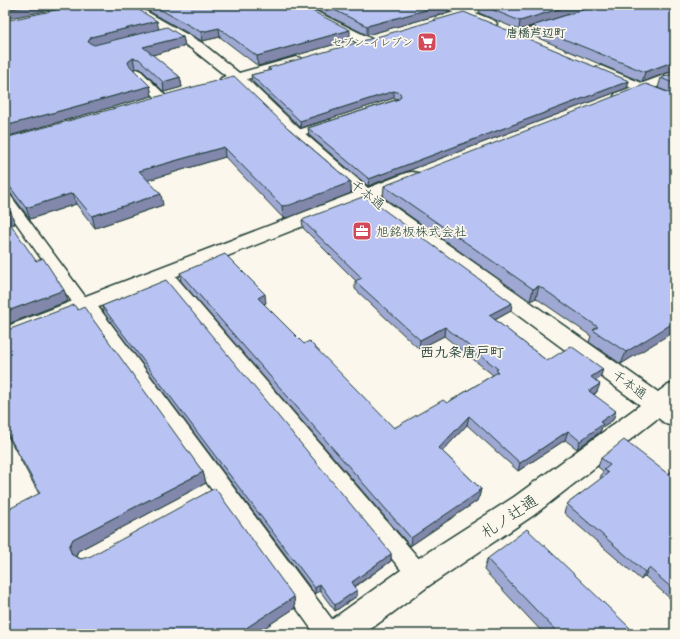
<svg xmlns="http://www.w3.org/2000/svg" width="680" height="639" viewBox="0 0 680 639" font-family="'Comic Neue','Klee One',sans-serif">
<rect width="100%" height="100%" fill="#fbf7ec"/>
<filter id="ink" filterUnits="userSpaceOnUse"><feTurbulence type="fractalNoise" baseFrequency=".025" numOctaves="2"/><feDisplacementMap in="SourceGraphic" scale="8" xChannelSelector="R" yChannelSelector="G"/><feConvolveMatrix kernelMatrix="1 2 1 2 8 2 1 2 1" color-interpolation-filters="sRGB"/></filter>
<g filter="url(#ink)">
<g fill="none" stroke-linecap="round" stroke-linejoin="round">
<defs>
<path id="lane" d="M551,21L554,22V26L517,38L512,35Z
M136,69L140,70L167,97L168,99L167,101H159L132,74L131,72Z
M329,120L335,123L333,125L296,137L290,134L292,132Z
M5,194L10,195L87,299L93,300L337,626L341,634H315L83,310L77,309L5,207Z
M165,268L170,270L427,568L430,575L427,582L419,585L411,582L160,276L158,273L160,270Z"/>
<path id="street" d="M121,5H135L202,43L239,73L296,57L301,58L303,61L301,64L247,79L302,131L368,188L406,173L412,172L418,173L421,177L418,181L379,196L658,392L666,386L675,383V427L666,424L658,418L534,515L430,585L364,634H322L327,623L408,565L514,497L640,405L364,202L5,344V327L354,193L290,137L234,83L226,85L221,84L219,81L221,78L226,76L192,49Z
M288,5H303L370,38L371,41L370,44H360Z
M479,5H498L496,7L441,24L435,20L437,17Z
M675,71V80L626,99H616L614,96L616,93Z"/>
<path id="secondary" d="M439,5H455L495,21L497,24L491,28L487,27L441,7Z
M601,66L675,97V106L596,73L594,70L596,67Z"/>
</defs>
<use href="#lane" stroke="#1f3d34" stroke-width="3"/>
<use href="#street" stroke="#1f3d34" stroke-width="3"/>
<use href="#secondary" stroke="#1f3d34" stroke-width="3"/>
<use href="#lane" fill="#fbf7ec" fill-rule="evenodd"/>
<use href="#street" fill="#fbf7ec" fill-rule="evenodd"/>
<use href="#secondary" fill="#fbf7ec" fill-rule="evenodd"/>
</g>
<path fill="#9ea8d2" stroke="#1f3d34" d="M138,5H266L262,6L264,8L350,40L258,66L220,37L202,41Z
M306,5H450L449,12L367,35Z
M459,5H474L465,7Z
M480,5H675V70L642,82L531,35L532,26L595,6L519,30L479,13Z
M157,21L158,29L183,37L185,46L152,55L180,77L182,87L164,92L141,69L135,68L133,69L150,86L152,96L5,137Z
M268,68L629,81L627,88L368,186L309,135L308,128L398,99L394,98L301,128L252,81L251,75L268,71Z
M675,73V330L621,364L589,342L591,336L536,298L530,301L383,197L384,186L668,92L658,88L661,78Z
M288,128L351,182V193L290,217L283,218L225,157L148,180L163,205L95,228L76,204L30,219L11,194L5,193V138Z
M302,220L511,311L495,320L547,361L603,369L600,378L596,380L597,392L594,395L613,420L602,427L600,432L577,449L565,440L518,471L467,425L442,451L481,489L479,497L478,498L477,501L410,546L181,281L180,273L266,303L264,304L304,344L394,428L447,403L493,375L444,336L419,349L355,289V281H356L303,228Z
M102,306L391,554V561L355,587L357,590V596L335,611L320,591L315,594L104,313Z
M78,310L203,472L206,483L78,551L76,556L81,559L294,597L295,608L255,634H5L7,553L39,494L5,431V331Z
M601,458L668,474L675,469V603L645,576L641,580L564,513L567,504L601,479L600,478L603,471L598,467Z
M487,559L630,628L627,634H544L484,570Z"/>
<path fill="#8188ab" stroke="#1f3d34" d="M30,5H76L5,19V10Z
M444,5H450L449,12L367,35V26Z
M465,5H474L465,7Z
M571,5H595V6L519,30L520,21Z
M157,21L159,30L93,47L88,42L91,37Z
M219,28L220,37L202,41L201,32Z
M350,30V40L258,66L257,56Z
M183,37L185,46L145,57L143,47Z
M133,58L135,68L130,72L128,62Z
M675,61V70L642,82L645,72Z
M180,77L182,87L164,92L163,82Z
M629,81L627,88L368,186L369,179Z
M150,86L152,96L5,137V126Z
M394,91V98L301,128L300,121Z
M224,147L225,157L142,182L139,171Z
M351,182V193L290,217L283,218L282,206Z
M73,193L76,204L30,219L26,208Z
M161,194L163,205L95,228L92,216Z
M11,212L15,224L8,226L5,217V214Z
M539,286L536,298L530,301L533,289Z
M64,290L68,301L5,325V312Z
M265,294L266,303L259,306L258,298Z
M512,303L511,311L487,324L489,315Z
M675,321V331L621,364L626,352Z
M445,327L444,336L419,349L420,340Z
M603,369L600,378L588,385L591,377Z
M600,384L597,392L586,399L589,391Z
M616,411L613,420L602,427L600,432L577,449L580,441L600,422Z
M469,416L467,425L438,456L439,448Z
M568,431L565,440L518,471L520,463Z
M203,472L206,483L78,551L75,558L72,555L69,547L73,539Z
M481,489L479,497L478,498L477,501L410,546L411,538Z
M391,554V561L351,589L352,582Z
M649,568L645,576L641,580L645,572Z
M320,584V591L315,594V588Z
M357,590V596L335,611V605Z
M294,597L295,608L255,634H237Z
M630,628L627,634H624Z"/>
<path fill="#b8c3f4" stroke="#1f3d34" d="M5,5H30L5,10Z
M79,5H131L157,21L91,37L88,42L94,45L167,27L183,37L143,47L180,77L163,82L139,59L133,58L128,62L129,65L150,86L5,126V21Z
M152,5H260L264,8L273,5H300L350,30L257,56L219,28L201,32Z
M324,5H444L367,26Z
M481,5H571L520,21Z
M598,5H675V34L674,35H675V61L645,72L532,26Z
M464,12L629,81L369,179L308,128L399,99L401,96L400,93L394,91L300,121L251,75L271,70L268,68Z
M675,73V84L661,78Z
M234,76L288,128L351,182L290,205L282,206L224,147L139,171L161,194L92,216L73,193L26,208L7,183H5V138Z
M646,84L675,95V322L626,352L593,330L598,327L539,286L533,289L384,186Z
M365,196L512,303L489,315L547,361L571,346L603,369L591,377L600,384L589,391L616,411L600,422L603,424L580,441L568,431L520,463L469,416L439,448L481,489L478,491L479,492L411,538L180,273L225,254L265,294L258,298L304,344L309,341L394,428L443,400L447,403L498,372L496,370L498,369L445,327L420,340L355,281L362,278L302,220Z
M5,204L11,212L5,214Z
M5,216L36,261L43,258L64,290L5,312Z
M166,280L391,553V554L352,582L357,590L335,605L320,584L315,588L102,306Z
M74,305L78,310L84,307L203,472L73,539L69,547L72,555L81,559L91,556L215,488L294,597L237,634H5V554L7,553L5,548V511L40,493L5,429V331Z
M624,440L668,474L675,469V591L649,568L645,572L567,504L608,473L604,470L610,465L601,458Z
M527,529L630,628L624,634H559L487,559Z"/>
</g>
<defs>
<symbol id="supermarket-square" viewBox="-11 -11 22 22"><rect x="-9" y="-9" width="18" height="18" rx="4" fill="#d1495b" stroke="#fbf7ec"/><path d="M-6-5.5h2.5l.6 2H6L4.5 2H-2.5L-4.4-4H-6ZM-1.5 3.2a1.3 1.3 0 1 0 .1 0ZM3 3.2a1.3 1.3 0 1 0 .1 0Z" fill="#fff"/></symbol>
<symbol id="office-square" viewBox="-11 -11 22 22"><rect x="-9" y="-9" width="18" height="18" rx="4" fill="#d1495b" stroke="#fbf7ec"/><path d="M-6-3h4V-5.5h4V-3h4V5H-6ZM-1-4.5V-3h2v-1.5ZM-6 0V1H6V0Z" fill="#fff"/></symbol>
</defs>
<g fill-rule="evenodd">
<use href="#supermarket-square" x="416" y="31" width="22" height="22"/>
<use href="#office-square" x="351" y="220" width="22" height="22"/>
</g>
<g text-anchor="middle" stroke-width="3.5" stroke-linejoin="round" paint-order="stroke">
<g font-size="11" fill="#1f3d34" stroke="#fbf7ec" text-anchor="end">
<text x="413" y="46">セブン-イレブン</text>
</g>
<g font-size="12" font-weight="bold" fill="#1f3d34" stroke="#fbf7ec">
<text x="536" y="37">唐橋芦辺町</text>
</g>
<g font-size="13" fill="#1f3d34" stroke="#fbf7ec">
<text transform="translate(368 194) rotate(38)" y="5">千本通</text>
<text transform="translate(630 384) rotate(36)" y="5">千本通</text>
</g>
<g font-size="13" fill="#1f3d34" stroke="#fbf7ec" text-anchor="start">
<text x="376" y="236">旭銘板株式会社</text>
</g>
<g font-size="14" font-weight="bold" fill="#1f3d34" stroke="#fbf7ec">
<text x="462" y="357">西九条唐戸町</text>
</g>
<g font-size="16" fill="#1f3d34" stroke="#fbf7ec">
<text transform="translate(509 516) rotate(-34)" y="6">札ノ辻通</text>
</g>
</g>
<rect width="680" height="639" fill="none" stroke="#fbf7ec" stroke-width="20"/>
<rect x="10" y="10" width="660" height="619" fill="none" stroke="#1f3d34" stroke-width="1.5" filter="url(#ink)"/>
</svg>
